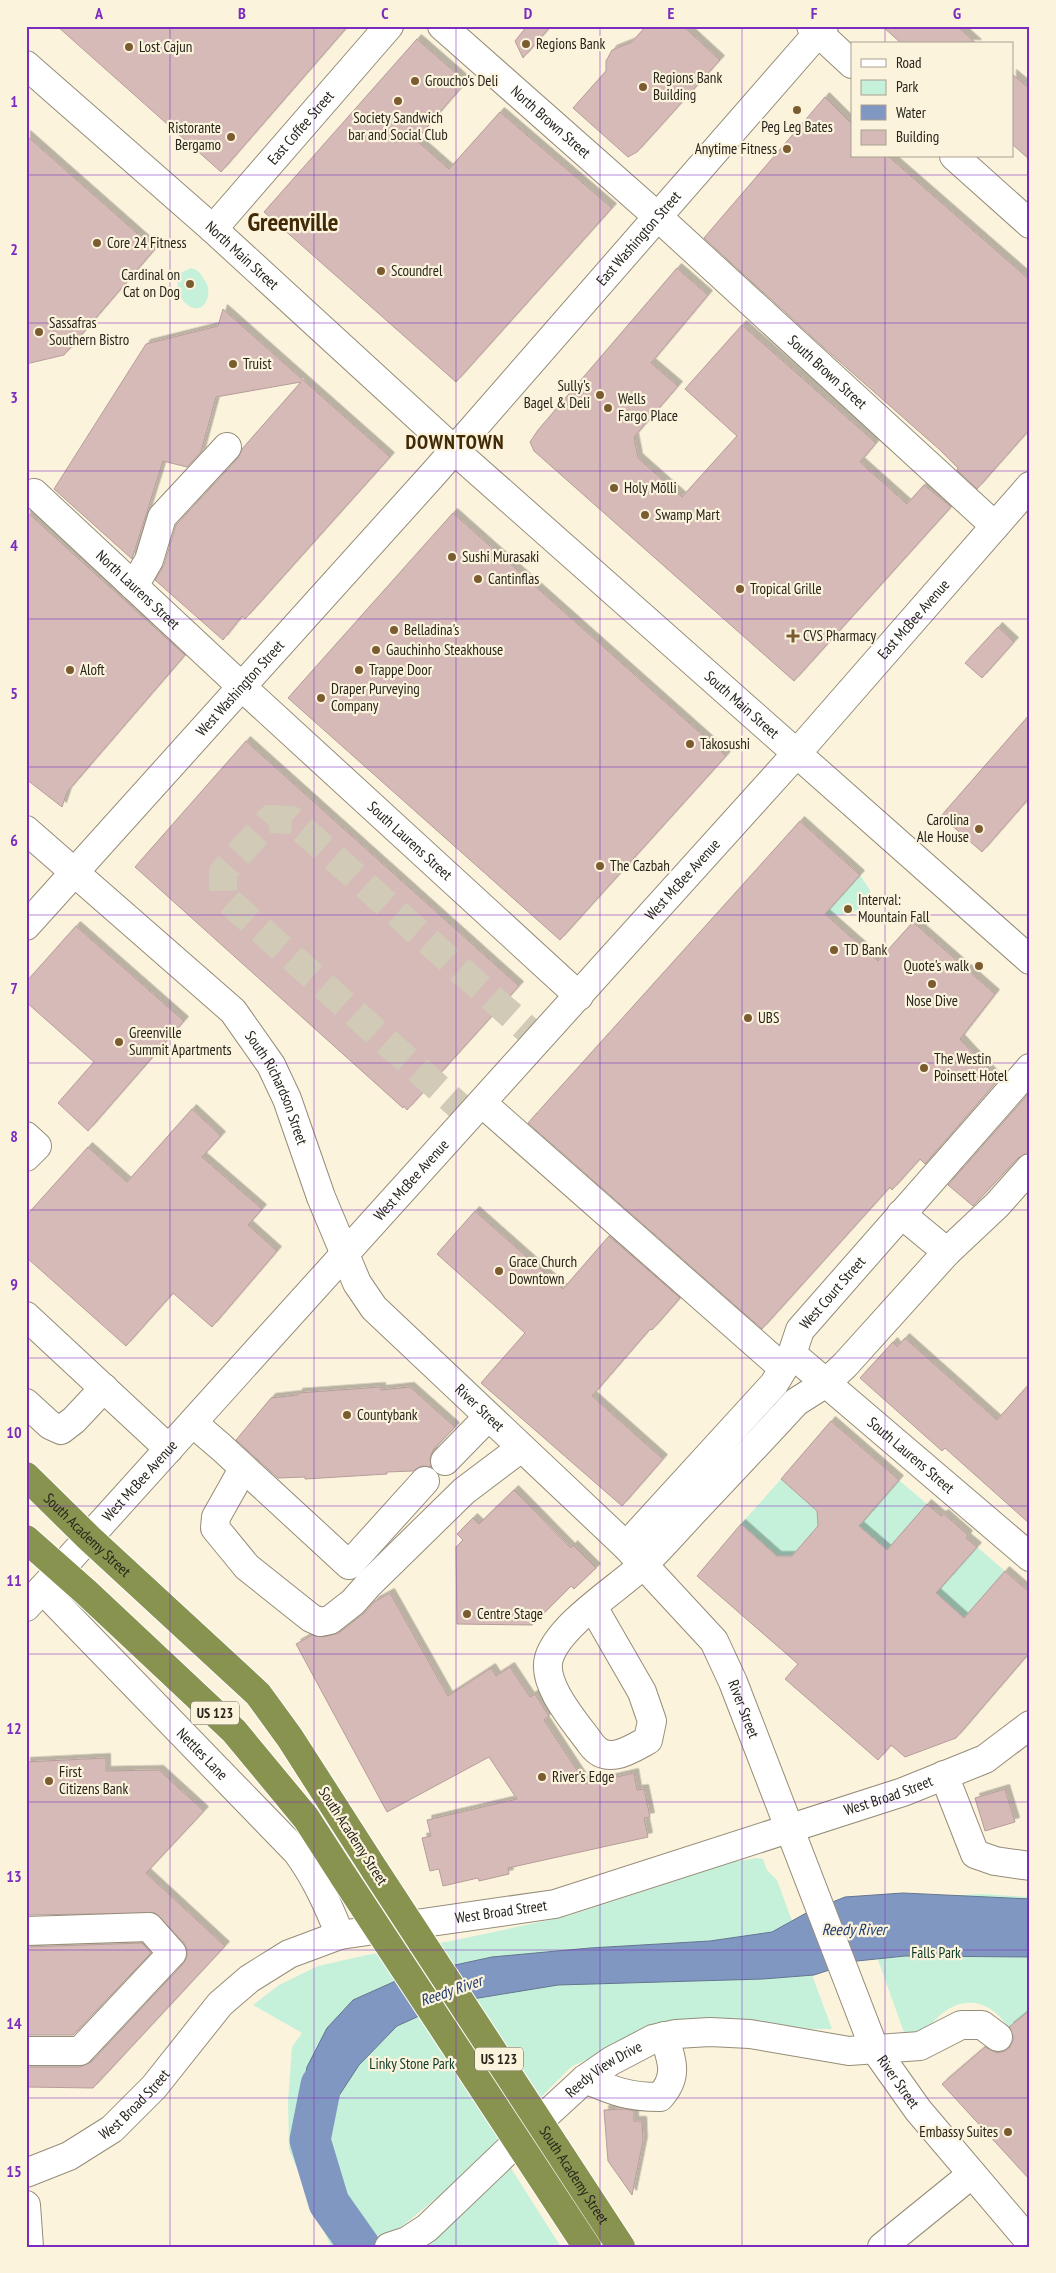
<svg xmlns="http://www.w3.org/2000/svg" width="1056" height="2273" viewBox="0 0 1056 2273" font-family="'PT Sans Narrow',sans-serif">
<defs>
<filter id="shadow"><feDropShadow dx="4.5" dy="-4.5" stdDeviation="0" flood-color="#0004"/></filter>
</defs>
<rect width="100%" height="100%" fill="#fcf3dd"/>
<path fill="#c5f1db" d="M191,268C200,270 201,275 205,281C208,285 209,290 208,296C201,325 168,297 180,273Z
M860,875L870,890V895L864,905L850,915L825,914Z
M781,1479L817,1511L818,1526L792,1556H777L741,1524Z
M899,1480L927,1504L887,1550L859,1526Z
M977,1547L1005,1571L964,1618L936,1593Z
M756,1858L763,1859L767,1870L777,1880L832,2029L662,2028L572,2066L455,2183L395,2232L339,2247H331L289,2150L288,2101L292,2047L302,2033L253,2005L279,1985L318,1966L367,1955L451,1941L568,1916L733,1862Z
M982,1894L1030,1897V2019L1009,2029C996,2006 971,1994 947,2010C930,2021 929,2035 905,2035L855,1896L900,1898Z
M509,2165L561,2247H420Z"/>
<path fill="#8098c1" stroke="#65758f" d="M903,1893L1030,1899V1957L905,1956L857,1961L814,1975L763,1979L558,1985L448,2003L397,2026L359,2065L310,2140L298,2113L307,2067L327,2028L353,2000L409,1975L492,1957L590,1948L710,1941L772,1932L808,1912L845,1897Z"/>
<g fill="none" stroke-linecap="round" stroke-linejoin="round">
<path stroke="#8098c1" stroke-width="41" d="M321,2085L310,2140L329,2203L360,2247"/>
</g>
<path fill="#d5bab7" stroke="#b79d9a" filter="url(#shadow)" d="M57,26H348L221,172Z
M527,26H551L523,58L515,41Z
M646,26H683L720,60L637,152L628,157L573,108L606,71V61L612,50L632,42Z
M882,26H957L977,44H902Z
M417,39L466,82L416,140L449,169L500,112L612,208L456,382L264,212Z
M1012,74L1030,89V160L1012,144Z
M825,97L852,124V156H888L1030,280V429L977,489L957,470L958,468L940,450L822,346L704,238Z
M26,135L155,249L64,355L26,364Z
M677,268L708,295L651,363L678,386L634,437L638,458L682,497L737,436L685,389L742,325L876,443L860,462L907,504L924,485L951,507L794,681L534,451L530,442L538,430Z
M223,309L390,457L245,619L242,616L223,640L155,580L164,565L176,525L238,458L242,449L301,382L216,397L201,452L187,467L163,461L132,559L54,489L146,344L218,326Z
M26,511L185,655L67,792L62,807L26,779Z
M453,513L726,756L560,940L288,698Z
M998,627L1014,642L982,678L965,663Z
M1030,714V797L982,852L941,816Z
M246,741L519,986L407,1110L404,1106L403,1108L135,867Z
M800,821L860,875L825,914L878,961L913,922L995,994L960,1039L998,1080L925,1164L920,1159L892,1190L890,1187L762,1329L528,1123Z
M76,926L184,1021L88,1131L58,1103L94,1062L26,1002V982Z
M1030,1092V1153L1018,1158L973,1206L948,1185Z
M192,1109L221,1136L202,1157L262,1209L248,1225L277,1251L212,1327L173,1293L126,1346L26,1257V1216L88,1147L127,1182Z
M475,1211L563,1289L609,1236L680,1298L652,1330L650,1329L592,1396L663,1459L622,1506L481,1383L525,1333L437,1254Z
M905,1338L997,1420L1030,1383V1524L945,1448L942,1451L860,1378L893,1342L897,1347Z
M381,1387V1390L410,1387L455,1427L433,1450L430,1458L431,1467L421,1466L413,1471L387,1472V1474L305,1479V1477L278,1478L236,1440L271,1398L298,1395V1393Z
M831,1421L899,1480L859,1526L887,1550L927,1504L941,1516L944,1514L968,1535L966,1538L977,1547L936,1593L964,1618L1005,1571L1030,1593V1652L956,1738L905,1757L891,1745L878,1760L785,1679L798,1664L697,1576L741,1524L777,1556H792L818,1526L817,1511L781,1479Z
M514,1490L571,1548L573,1545L596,1568L574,1589L571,1586L532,1625L457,1624L456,1547L463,1540L457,1534L473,1518L479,1524Z
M390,1593L448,1696L491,1668L496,1676L510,1667L530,1697L535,1694L549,1716L544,1720L586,1784L634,1773L637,1790L644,1789L650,1817L644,1818L648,1837L508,1868L509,1874L479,1881L478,1878L443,1886L439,1869L430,1871L422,1838L431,1836L427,1820L517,1799L489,1757L387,1812L296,1644L312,1635L323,1637L339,1633L363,1614L375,1601Z
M106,1758V1771L159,1770L204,1811L146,1873L225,1946L93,2088L26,2087V2067H80L91,2062L183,1964L187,1957V1949L184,1943L155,1913L26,1915V1762Z
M1005,1789L1015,1822L985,1831L975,1798Z
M142,1943L151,1953L73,2035H26V1947Z
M1030,2010V2180L942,2084L985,2047L997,2053L1005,2051L1010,2047L1014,2038L1009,2027Z
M625,2109L634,2111V2121H642L643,2141L632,2195L608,2161L607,2149L604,2110Z"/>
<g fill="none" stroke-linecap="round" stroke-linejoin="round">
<path stroke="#d1cab6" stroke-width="28" stroke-dasharray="28 14" stroke-linecap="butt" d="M470,1116L223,896V872L270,819L292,820L539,1040"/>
<defs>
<g id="minor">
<path id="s1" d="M442,26L658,217L995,526"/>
<path d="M811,26L852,64"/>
<path id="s2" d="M26,65L213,229L454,450L1030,960"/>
<path d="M954,156L1030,224"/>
<path id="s3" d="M213,229L389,26"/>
<path id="s4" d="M34,493L242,687L579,996"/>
<path d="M134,586L149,560L162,517L227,447"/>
<path id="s5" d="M26,830L233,1011L271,1065L287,1099L321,1197L357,1283L374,1308L626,1546L714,1641L733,1682L874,2048L918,2110L1030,2242"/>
<path id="s6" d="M26,926L435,472L824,26"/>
<path d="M482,1103L783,1368"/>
<path d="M26,1136L37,1146L26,1157"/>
<path d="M901,1214L947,1252"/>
<path d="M26,1316L169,1449"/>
<path id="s7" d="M792,1354L1030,1557"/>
<path d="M26,1403L50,1425L61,1430L74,1420L104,1388"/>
<path d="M193,1423L221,1447L349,1565L425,1481"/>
<path d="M445,1461L488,1417"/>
<path d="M243,1469L216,1517L215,1528L247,1567L311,1618L320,1622L330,1620L353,1602L369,1584L464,1491L521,1448"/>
<path id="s8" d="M626,1546L774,1384L792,1354L800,1330L1030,1068"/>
<path id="s9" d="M42,1589L297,1852C316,1878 328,1905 340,1935"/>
<path id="s10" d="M26,1607L797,753L1030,486"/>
<path d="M593,1607L642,1692L652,1721L648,1740C630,1750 607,1766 591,1744C577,1724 541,1685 549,1658C559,1625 617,1589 643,1565C661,1548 678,1528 695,1510C729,1474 763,1438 796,1402L826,1383L845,1365L947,1252L997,1205L1030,1168"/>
<path d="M944,1775L975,1854L995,1861L1030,1866"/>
<path d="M26,1931L149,1927L172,1953L80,2051H26"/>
<path d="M585,2079C614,2091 628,2097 660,2097C679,2076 672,2061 664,2036"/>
<path id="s11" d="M26,2173L69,2156L112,2129L154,2087L220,2004L249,1979L289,1954L340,1935L555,1904L903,1792L985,1759L1030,1725"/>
<path d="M26,2205L29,2247"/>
<path id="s12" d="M389,2247L407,2241L427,2228L522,2137L585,2079L611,2061L653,2039L676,2034L710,2032L750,2034L849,2051L920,2046L961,2025H982L998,2037"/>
<path d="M882,2247L972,2174"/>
</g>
<g id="highway">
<path id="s13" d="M26,1476L89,1538L258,1694L290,1738L376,1872"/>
<path d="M26,1539L87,1593L234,1731L306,1818L344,1877"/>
</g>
</defs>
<use href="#minor" stroke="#958d79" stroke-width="30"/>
<use href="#highway" stroke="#fff" stroke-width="30"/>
<use href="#minor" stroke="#fff" stroke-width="28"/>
<use href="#highway" stroke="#87934f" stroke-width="28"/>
<defs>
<g id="highway-bridge">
<path id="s14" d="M376,1872L621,2247"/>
<path d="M344,1877L587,2247"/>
</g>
</defs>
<use href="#highway-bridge" stroke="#fff" stroke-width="30" stroke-linecap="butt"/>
<use href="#highway-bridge" stroke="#87934f" stroke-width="28"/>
</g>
<path fill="none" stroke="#7b2cbf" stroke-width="1" stroke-opacity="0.55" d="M170,26V2247M314,26V2247M456,26V2247M600,26V2247M742,26V2247M885,26V44M885,156V2247M26,175H1030M26,323H1030M26,471H1030M26,619H1030M26,767H1030M26,915H1030M26,1063H1030M26,1210H1030M26,1358H1030M26,1506H1030M26,1654H1030M26,1802H1030M26,1950H1030M26,2098H1030"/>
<g fill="#7a5c30" stroke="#fcf3dd" stroke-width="2">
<circle cx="526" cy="44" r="5"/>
<circle cx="129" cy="47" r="5"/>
<circle cx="415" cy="81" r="5"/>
<circle cx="643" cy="87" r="5"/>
<circle cx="398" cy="101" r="5"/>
<circle cx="797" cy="110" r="5"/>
<circle cx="231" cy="137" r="5"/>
<circle cx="787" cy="149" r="5"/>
<circle cx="97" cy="243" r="5"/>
<circle cx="381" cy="271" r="5"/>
<circle cx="190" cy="284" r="5"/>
<circle cx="39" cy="332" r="5"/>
<circle cx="233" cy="364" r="5"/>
<circle cx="600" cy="395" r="5"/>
<circle cx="608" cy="408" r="5"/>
<circle cx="614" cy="488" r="5"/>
<circle cx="645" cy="515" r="5"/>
<circle cx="452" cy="557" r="5"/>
<circle cx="478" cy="579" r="5"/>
<circle cx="740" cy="589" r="5"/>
<circle cx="394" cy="630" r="5"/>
<path d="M790.5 628.5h5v5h5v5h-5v5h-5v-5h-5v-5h5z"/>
<circle cx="376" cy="650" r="5"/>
<circle cx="70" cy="670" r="5"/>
<circle cx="359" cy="670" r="5"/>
<circle cx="321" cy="698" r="5"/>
<circle cx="690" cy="744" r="5"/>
<circle cx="979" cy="829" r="5"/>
<circle cx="600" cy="866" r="5"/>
<circle cx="848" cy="909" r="5"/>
<circle cx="834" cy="950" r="5"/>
<circle cx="979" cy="966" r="5"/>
<circle cx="932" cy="984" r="5"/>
<circle cx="748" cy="1018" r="5"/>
<circle cx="119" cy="1042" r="5"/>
<circle cx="924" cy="1068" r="5"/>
<circle cx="499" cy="1271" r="5"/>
<circle cx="347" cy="1415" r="5"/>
<circle cx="467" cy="1614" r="5"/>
<circle cx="542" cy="1777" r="5"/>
<circle cx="49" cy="1781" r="5"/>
<circle cx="1008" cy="2132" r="5"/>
</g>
<g text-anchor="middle" stroke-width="4.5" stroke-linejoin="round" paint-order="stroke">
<g fill="#fcf3dd" stroke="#676255" stroke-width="1">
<rect x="191" y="1701.5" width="48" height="23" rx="4"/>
<rect x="475" y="2047.5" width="48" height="23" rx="4"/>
</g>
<g font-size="14" font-weight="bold" fill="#27241b">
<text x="215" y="1718">US 123</text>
<text x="499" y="2064">US 123</text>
</g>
<g font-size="15" fill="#27241b" stroke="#fcf3dd" text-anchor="start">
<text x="536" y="49">Regions Bank</text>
<text x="139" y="52">Lost Cajun</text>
<text x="653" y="83">Regions Bank<tspan x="653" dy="17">Building</tspan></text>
<text x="425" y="86">Groucho's Deli</text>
<text x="398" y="123" text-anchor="middle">Society Sandwich<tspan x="398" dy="17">bar and Social Club</tspan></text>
<text x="797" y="132" text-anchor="middle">Peg Leg Bates</text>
<text x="221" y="133" text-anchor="end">Ristorante<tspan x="221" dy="17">Bergamo</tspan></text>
<text x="777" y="154" text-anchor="end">Anytime Fitness</text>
<text x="107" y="248">Core 24 Fitness</text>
<text x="391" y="276">Scoundrel</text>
<text x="180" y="280" text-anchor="end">Cardinal on<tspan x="180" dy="17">Cat on Dog</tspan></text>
<text x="49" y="328">Sassafras<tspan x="49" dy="17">Southern Bistro</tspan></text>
<text x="243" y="369">Truist</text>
<text x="590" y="391" text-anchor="end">Sully's<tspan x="590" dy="17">Bagel &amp; Deli</tspan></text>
<text x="618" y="404">Wells<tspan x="618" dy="17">Fargo Place</tspan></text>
<text x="624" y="493">Holy Mōlli</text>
<text x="655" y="520">Swamp Mart</text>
<text x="462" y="562">Sushi Murasaki</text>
<text x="488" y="584">Cantinflas</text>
<text x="750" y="594">Tropical Grille</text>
<text x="404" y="635">Belladina's</text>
<text x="803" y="641">CVS Pharmacy</text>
<text x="386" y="655">Gauchinho Steakhouse</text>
<text x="80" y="675">Aloft</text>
<text x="369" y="675">Trappe Door</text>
<text x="331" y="694">Draper Purveying<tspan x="331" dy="17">Company</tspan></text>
<text x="700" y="749">Takosushi</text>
<text x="969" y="825" text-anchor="end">Carolina<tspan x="969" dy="17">Ale House</tspan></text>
<text x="610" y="871">The Cazbah</text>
<text x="858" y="905">Interval:<tspan x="858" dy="17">Mountain Fall</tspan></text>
<text x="844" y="955">TD Bank</text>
<text x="969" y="971" text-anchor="end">Quote's walk</text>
<text x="932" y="1006" text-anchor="middle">Nose Dive</text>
<text x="758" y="1023">UBS</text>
<text x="129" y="1038">Greenville<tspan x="129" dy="17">Summit Apartments</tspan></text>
<text x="934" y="1064">The Westin<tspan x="934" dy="17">Poinsett Hotel</tspan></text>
<text x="509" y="1267">Grace Church<tspan x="509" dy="17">Downtown</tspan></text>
<text x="357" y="1420">Countybank</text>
<text x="477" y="1619">Centre Stage</text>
<text x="59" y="1777">First<tspan x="59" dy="17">Citizens Bank</tspan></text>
<text x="552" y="1782">River's Edge</text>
<text x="998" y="2137" text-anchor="end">Embassy Suites</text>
</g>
<g font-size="15" fill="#27241b" stroke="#fcf3dd">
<text dy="5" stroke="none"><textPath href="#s1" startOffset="145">North Brown Street</textPath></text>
<text dy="5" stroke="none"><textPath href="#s3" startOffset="134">East Coffee Street</textPath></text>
<text dy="5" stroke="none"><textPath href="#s6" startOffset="921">East Washington Street</textPath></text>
<text dy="5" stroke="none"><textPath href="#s2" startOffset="288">North Main Street</textPath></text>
<text dy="5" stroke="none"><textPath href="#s1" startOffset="518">South Brown Street</textPath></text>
<text dy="5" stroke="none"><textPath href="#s4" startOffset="142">North Laurens Street</textPath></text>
<text dy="5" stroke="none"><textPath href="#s10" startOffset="1328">East McBee Avenue</textPath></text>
<text dy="5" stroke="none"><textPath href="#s6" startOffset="320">West Washington Street</textPath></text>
<text dy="5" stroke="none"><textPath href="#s2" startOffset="960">South Main Street</textPath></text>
<text dy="5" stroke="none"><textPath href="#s4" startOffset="512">South Laurens Street</textPath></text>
<text dy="5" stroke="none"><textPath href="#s10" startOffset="980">West McBee Avenue</textPath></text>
<text dy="5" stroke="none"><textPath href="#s5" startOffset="364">South Richardson Street</textPath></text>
<text dy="5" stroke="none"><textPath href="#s10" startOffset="575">West McBee Avenue</textPath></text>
<text dy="5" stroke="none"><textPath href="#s8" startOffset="329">West Court Street</textPath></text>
<text dy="5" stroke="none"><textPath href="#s5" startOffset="751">River Street</textPath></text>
<text dy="5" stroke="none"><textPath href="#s7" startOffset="156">South Laurens Street</textPath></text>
<text dy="5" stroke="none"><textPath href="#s10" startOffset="170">West McBee Avenue</textPath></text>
<text dy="5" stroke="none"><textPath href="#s13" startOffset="85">South Academy Street</textPath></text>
<text dy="5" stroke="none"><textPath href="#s5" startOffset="1156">River Street</textPath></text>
<text dy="5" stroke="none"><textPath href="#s9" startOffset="230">Nettles Lane</textPath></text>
<text dy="5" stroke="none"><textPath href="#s11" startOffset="970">West Broad Street</textPath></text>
<text transform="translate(353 1836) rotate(57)" y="5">South Academy Street</text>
<text dy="5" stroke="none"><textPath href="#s11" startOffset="565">West Broad Street</textPath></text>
<text dy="5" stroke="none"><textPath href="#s12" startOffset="281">Reedy View Drive</textPath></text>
<text dy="5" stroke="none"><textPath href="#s5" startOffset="1561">River Street</textPath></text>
<text dy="5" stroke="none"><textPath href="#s11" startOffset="130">West Broad Street</textPath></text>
<text dy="5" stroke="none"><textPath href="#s14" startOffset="362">South Academy Street</textPath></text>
</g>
<g font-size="15" fill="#0b3927" stroke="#fcf3dd">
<text x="936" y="1958">Falls Park</text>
<text x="412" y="2069">Linky Stone Park</text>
</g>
<g font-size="16" font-style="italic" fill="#203e72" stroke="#fcf3dd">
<text x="854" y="1935">Reedy River</text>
<text transform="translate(451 1990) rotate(-19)" y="6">Reedy River</text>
</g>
<g font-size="20" font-weight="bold" letter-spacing="1" fill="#402904" stroke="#fcf3dd">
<text x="455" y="449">DOWNTOWN</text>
</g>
<g font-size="25" font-weight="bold" fill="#402904" stroke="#fcf3dd">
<text x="293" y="231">Greenville</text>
</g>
</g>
<rect width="1056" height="2273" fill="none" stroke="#fcf3dd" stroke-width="55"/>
<rect x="851" y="42" width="162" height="115" fill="#fcf3dd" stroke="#a7a08f"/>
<rect x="861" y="59" width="25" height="8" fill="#ffffff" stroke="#a7a08f"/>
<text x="896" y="68" font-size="15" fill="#27241b">Road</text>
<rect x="861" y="80" width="25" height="15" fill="#c5f1db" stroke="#a7a08f"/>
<text x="896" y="92" font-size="15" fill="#27241b">Park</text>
<rect x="861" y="105" width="25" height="15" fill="#8098c1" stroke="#a7a08f"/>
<text x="896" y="118" font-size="15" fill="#27241b">Water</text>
<rect x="861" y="130" width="25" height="15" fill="#d5bab7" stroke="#a7a08f"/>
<text x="896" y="142" font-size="15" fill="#27241b">Building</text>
<rect x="28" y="28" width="1000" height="2218" fill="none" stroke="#7b2cbf" stroke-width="2"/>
<g font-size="16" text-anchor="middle" font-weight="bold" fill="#7b2cbf">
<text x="99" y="19">A</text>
<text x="242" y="19">B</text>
<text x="385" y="19">C</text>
<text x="528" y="19">D</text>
<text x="671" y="19">E</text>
<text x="814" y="19">F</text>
<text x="957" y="19">G</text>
<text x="14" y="107">1</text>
<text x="14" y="255">2</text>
<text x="14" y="403">3</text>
<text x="14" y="551">4</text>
<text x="14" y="699">5</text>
<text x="14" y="846">6</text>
<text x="14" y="994">7</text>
<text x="14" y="1142">8</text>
<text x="14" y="1290">9</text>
<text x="14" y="1438">10</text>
<text x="14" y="1586">11</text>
<text x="14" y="1734">12</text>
<text x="14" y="1882">13</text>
<text x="14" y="2029">14</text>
<text x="14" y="2177">15</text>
</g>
</svg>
